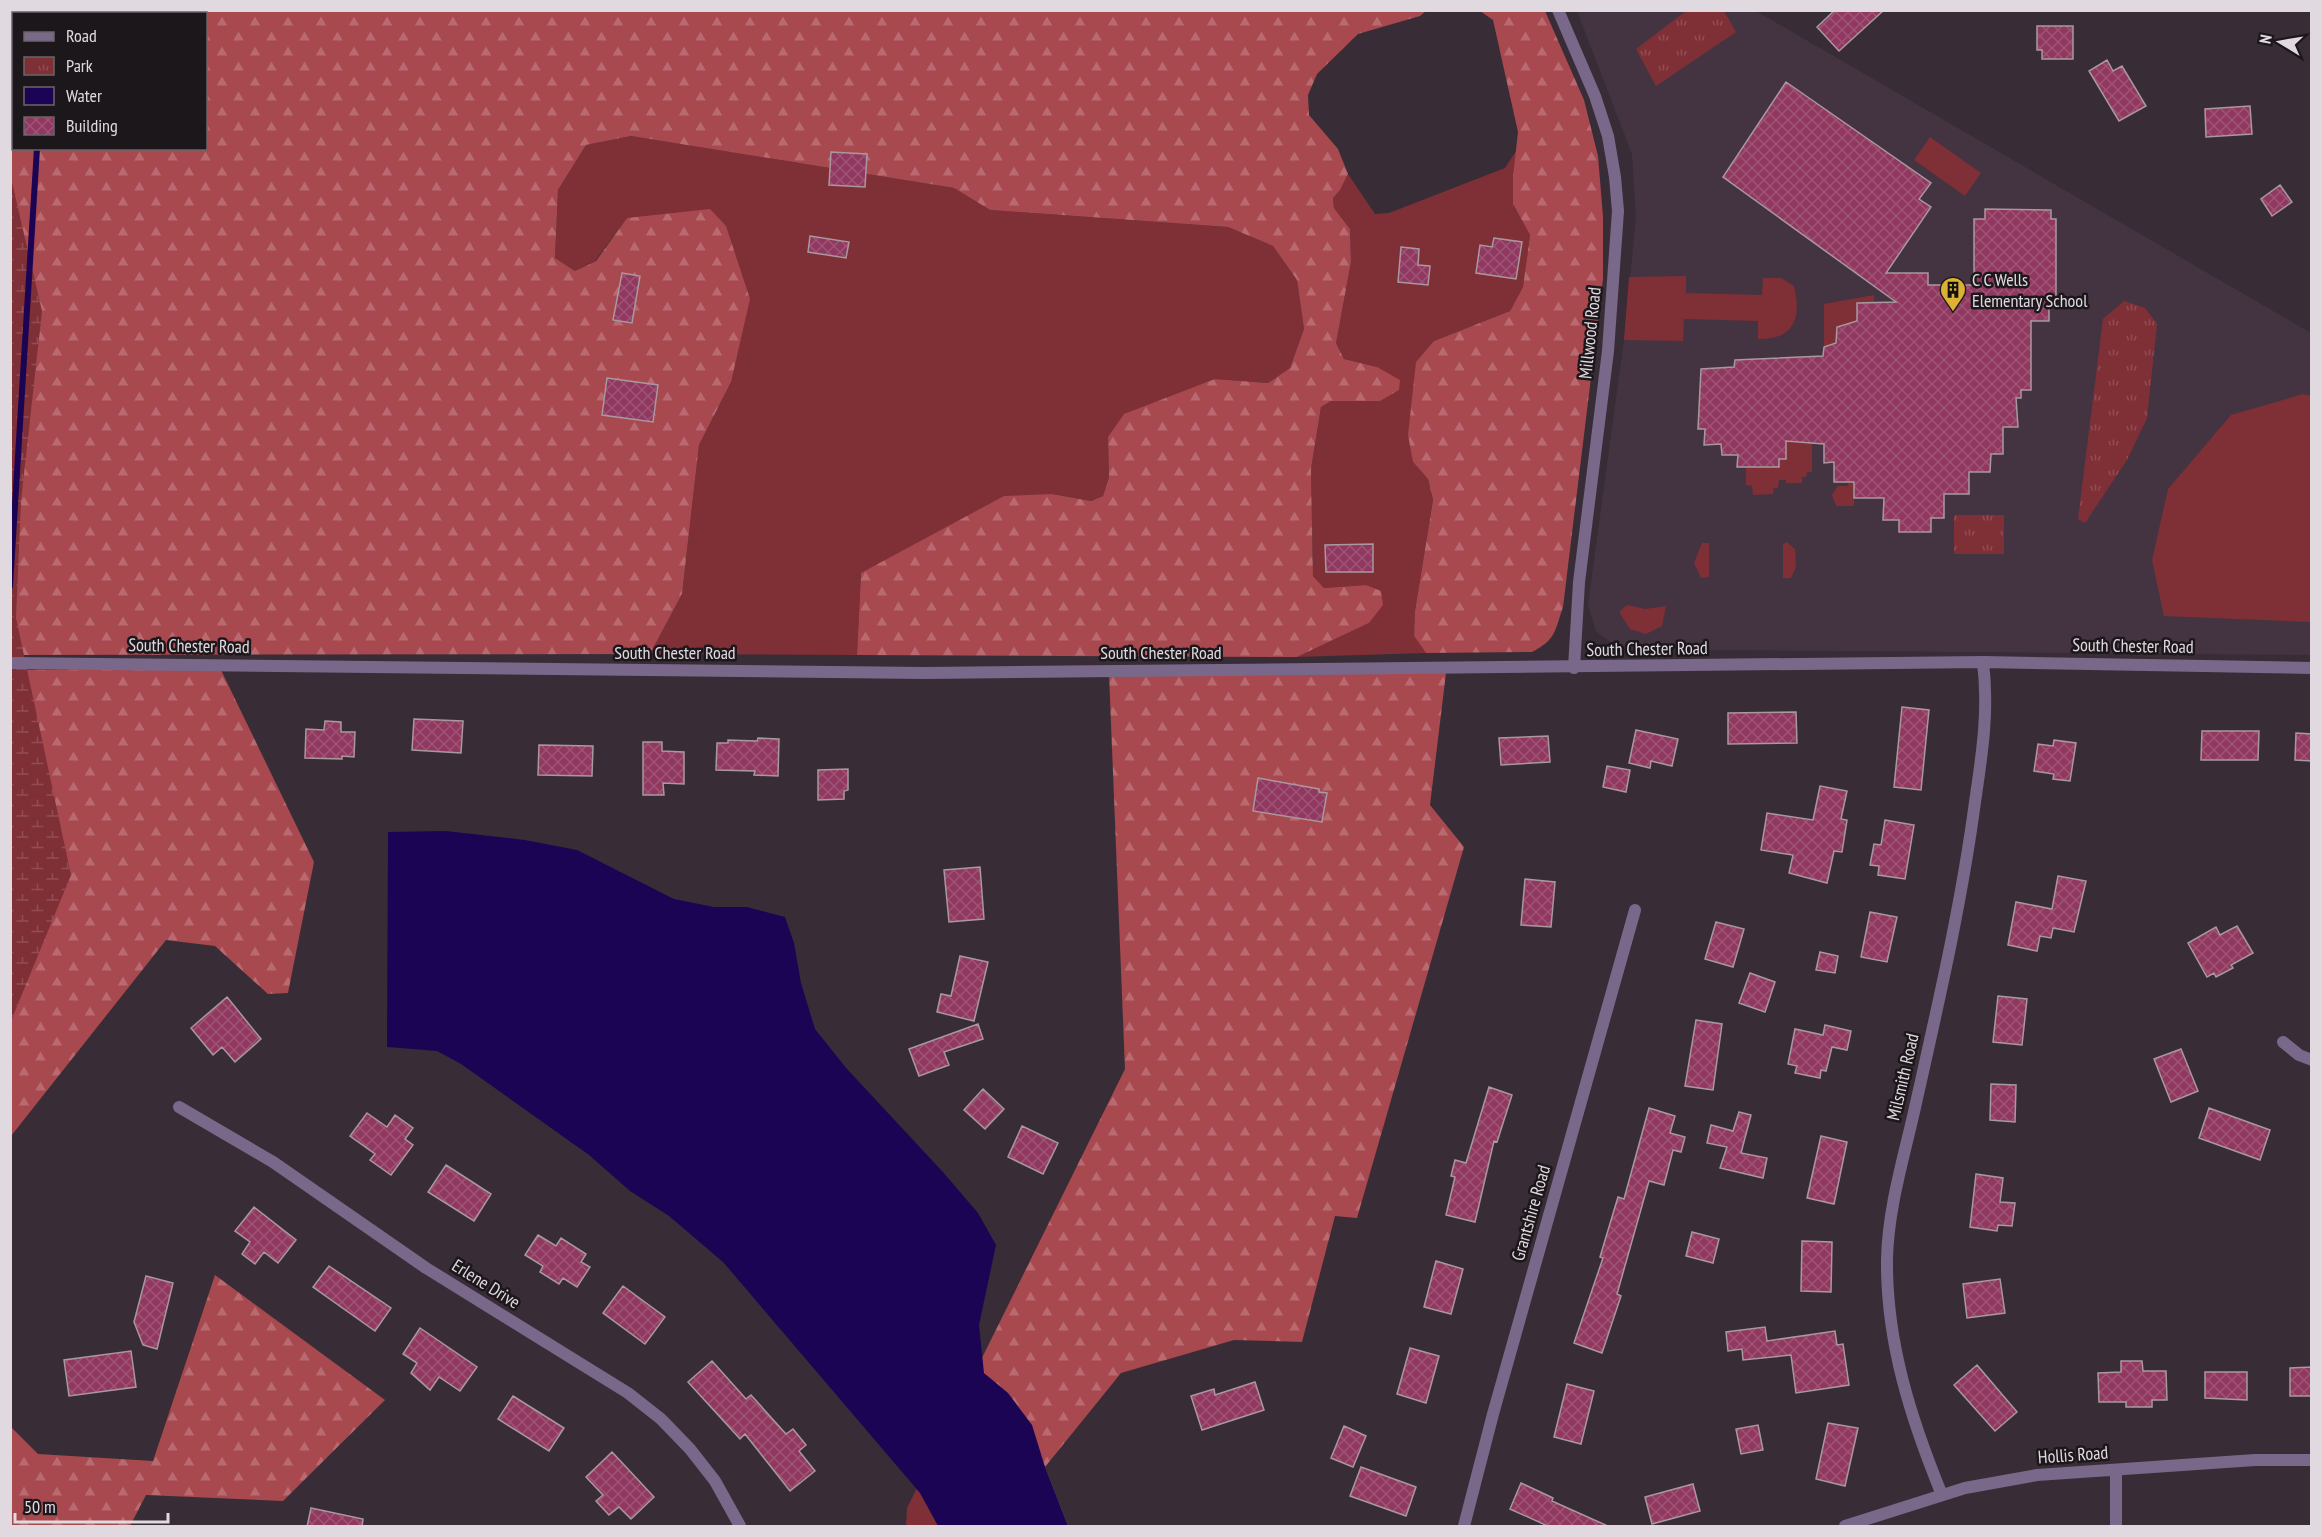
<svg xmlns="http://www.w3.org/2000/svg" width="2322" height="1537" viewBox="0 0 2322 1537" font-family="'PT Sans Narrow',sans-serif">
<defs>
<pattern id="forest-firs" width="22" height="20" patternUnits="userSpaceOnUse" patternTransform="scale(1.5)"><rect width="22" height="20" fill="#a8484f"/><path d="M5 1l3.5 6h-7zM16 11l3.5 6h-7z" fill="#b86a70"/></pattern>
<pattern id="wetland-marsh" width="20" height="14" patternUnits="userSpaceOnUse" patternTransform="scale(1.5)"><rect width="20" height="14" fill="#7f2f36"/><path d="M1 5h8M5 5V1M11 12h8M15 12V8" fill="none" stroke="#914d53"/></pattern>
<pattern id="park-tufts" width="24" height="20" patternUnits="userSpaceOnUse" patternTransform="scale(1.5)"><rect width="24" height="20" fill="#7f2f36"/><path d="M3 7l-1-3M5 7V3M7 7l1-3M15 17l-1-3M17 17v-4M19 17l1-3" fill="none" stroke="#914d53"/></pattern>
<pattern id="building-cross-hatch" width="8" height="8" patternUnits="userSpaceOnUse" patternTransform="scale(1.5)"><rect width="8" height="8" fill="#903860"/><path d="M0 0l8 8M0 8l8-8" fill="none" stroke="#9f5476"/></pattern>
</defs>
<rect width="100%" height="100%" fill="#382d36"/>
<path fill="#443441" d="M1577,11H1756L2311,333V655L1619,649L1596,631L1588,605L1624,340L1636,217L1632,154Z"/>
<path fill="#7f2f36" d="M631,136L954,188L990,210L1228,227L1273,246L1297,280L1304,329L1290,368L1268,383L1215,379L1108,437L1109,477L1103,496L1091,501L1052,494L861,573L857,655L650,654L682,594L699,445L731,382L627,218L595,261L575,271L555,258L558,190L586,145Z
M1930,137L1981,173L1965,196L1914,160Z
M1516,151L1513,204L1530,235L1523,287L1510,311L1434,341L1413,462L1428,479L1433,500L1415,611L1414,636L1426,653L1297,657L1369,623L1366,585L1324,588L1313,576L1311,469L1321,407L1331,401L1380,400L1377,367L1344,359L1336,343L1351,262L1350,229L1334,208L1333,198L1340,190L1348,174L1375,214L1389,213L1505,168Z
M1686,276V293L1762,295L1763,278H1781L1794,286C1802,318 1794,340 1758,339V321L1684,319L1683,341L1624,340L1629,277Z
M1874,295V303L1857,321L1837,327L1836,343L1824,347V304Z
M2303,394L2312,396L2311,622L2164,616L2152,560L2168,489L2231,415Z
M1786,441L1812,443V472H1807L1806,477H1802V483H1786V480H1779L1778,488H1774L1773,494L1753,495L1752,486L1746,485V467H1779V459H1786Z
M1849,482H1854V506H1836L1832,495L1838,486H1848Z
M1787,542L1795,549L1796,567L1791,578H1783V544Z
M1702,543H1709V577L1701,578L1694,563Z
M1627,605L1645,609L1666,606L1662,626L1646,634L1630,629L1619,612Z
M933,1456L976,1526H906L907,1508Z"/>
<path fill="url(#forest-firs)" fill-rule="evenodd" d="M10,11H1426L1420,16L1358,34L1317,74L1308,95L1309,115L1338,149L1348,174L1340,190L1333,198L1334,208L1350,229L1351,262L1336,343L1344,359L1377,367L1400,380L1399,390L1380,401H1331L1321,407L1311,469L1313,576L1324,588L1366,585L1381,591L1383,605L1369,623L1297,657L857,655L861,573L1004,496L1052,494L1091,501L1103,496L1109,477L1108,437L1124,414L1215,379L1268,383L1290,368L1304,329L1297,280L1273,246L1228,227L990,210L954,188L631,136L586,145L558,190L555,258L575,271L596,261L627,218L710,209L726,226L750,299L731,382L699,445L682,594L650,654L11,655ZM14,14H206V148H14Z
M1480,11H1545L1584,100L1598,156L1603,217V279L1563,607C1555,630 1556,640 1532,652L1426,653L1414,636L1415,611L1433,500L1428,479L1413,462L1408,435L1416,362L1434,341L1510,311L1523,287L1530,235L1513,204V177L1518,132L1493,20Z
M220,668L314,862L288,993L268,994L215,946L166,940L11,1136V670Z
M1446,673L1430,805L1464,847L1357,1218L1335,1216L1302,1342L1234,1340L1121,1373L1045,1467L1068,1526L975,1372L1125,1069L1109,674Z
M215,1275L385,1400L283,1501L146,1495L130,1526H11V1427L38,1454L153,1461Z"/>
<path fill="url(#wetland-marsh)" d="M11,10L59,11L57,13L14,14V116L11,122Z
M10,174L42,311L21,501L16,618L71,875L11,1021Z"/>
<path fill="url(#park-tufts)" d="M1719,11H1724L1736,32L1656,86L1636,49L1686,11Z
M2124,301L2145,308L2157,324L2147,418L2127,460L2085,523L2078,519L2103,319Z
M1954,515H2004V554H1954Z"/>
<path fill="#1c0455" d="M446,831L525,840L577,850L674,899L714,907H747L785,917L794,943L801,983L815,1029L847,1069L942,1171L978,1213L996,1245L979,1325L984,1373L1008,1393L1032,1425L1045,1467L1068,1526H938L920,1493L723,1262L669,1216L630,1191L589,1155L461,1064L437,1051L387,1047L388,832Z"/>
<g fill="none" stroke-linecap="round" stroke-linejoin="round">
<path stroke="#1c0455" stroke-width="6" d="M66,14V10
M10,586L37,148"/>
</g>
<path fill="url(#building-cross-hatch)" stroke="#a9989e" stroke-width="1.5" d="M1835,10H1884L1839,51L1817,27Z
M2037,26H2073V59H2042V50H2037Z
M2107,60L2113,71L2122,66L2146,106L2119,121L2089,71Z
M1786,82L1931,183L1919,199L1931,207L1886,273H1928V285H1974V219H1985V209L2051,210V219H2056V306H2049V321H2031V390H2021V398H2016L2018,427H2003V454H1991L1990,472H1969V494H1944V518H1931V532H1899V520H1883L1884,498H1854V482H1834V462L1824,463V444L1786,441V459H1779V467H1737L1738,455H1722L1721,444L1704,445L1705,429H1698L1701,369L1734,367L1735,360L1823,356L1824,347L1836,343L1837,327L1857,321V303L1896,302L1723,177Z
M2250,106L2252,134L2206,137L2205,109Z
M831,152L867,154L865,187L829,185Z
M2280,185L2292,202L2272,216L2261,199Z
M810,236L849,242L846,258L808,252Z
M1494,238L1522,242L1516,279L1476,273L1480,245L1492,247Z
M1401,247L1419,249L1418,265L1430,266L1428,285L1398,282Z
M622,273L640,276L632,323L613,320Z
M607,378L658,385L653,422L602,415Z
M1373,544V572H1326L1325,545Z
M1902,707L1929,710L1921,790L1894,787Z
M1796,712L1797,743L1728,744V713Z
M414,719L463,721L461,753L412,750Z
M325,721L341,722V732H355L354,757L342,756V759L305,758L306,729L324,730Z
M1636,730L1678,739L1672,766L1651,761L1650,768L1629,763Z
M2202,731H2259L2258,760H2201Z
M2296,733L2312,734V761L2295,760Z
M1548,736L1550,762L1501,765L1499,738Z
M758,738L779,739L778,776L754,775L755,771L716,770L717,743H728V740L757,741Z
M2054,740L2076,743L2070,781L2053,779L2054,774L2034,771L2038,744L2053,746Z
M643,742H662V751L684,752V784L663,783L664,795H643Z
M539,745L593,746L592,776L538,775Z
M1607,766L1630,770L1626,792L1603,787Z
M848,769V790L844,791V799L818,800V770Z
M1258,778L1319,789V792L1327,793L1322,822L1253,811Z
M1820,786L1847,791L1841,819L1847,820L1842,852L1834,851L1827,883L1789,873L1793,855L1761,850L1767,813L1813,820Z
M1885,820L1914,825L1905,879L1878,875L1879,866L1870,865L1874,844L1881,845Z
M980,867L984,919L949,922L944,870Z
M2058,876L2086,881L2074,932L2053,928L2051,938L2040,936L2037,951L2008,945L2016,902L2052,909Z
M1525,879L1555,882L1551,927L1521,925Z
M1870,912L1897,917L1887,962L1861,957Z
M1716,922L1744,929L1733,967L1705,959Z
M2237,926L2253,953L2231,965L2233,968L2216,977L2214,973L2207,977L2188,943L2216,927L2220,935Z
M1820,952L1838,956L1835,973L1816,970Z
M960,956L988,962L974,1021L937,1012L941,994L951,996Z
M1750,973L1775,982L1765,1012L1739,1003Z
M1998,996L2027,999L2022,1045L1993,1042Z
M227,997L261,1039L235,1062L222,1047L213,1055L191,1028Z
M1696,1020L1722,1024L1713,1090L1685,1086Z
M978,1024L983,1039L944,1052L949,1065L919,1076L909,1049Z
M1825,1025L1851,1031L1847,1050L1832,1047L1826,1071L1821,1070L1820,1078L1795,1073L1797,1066L1788,1064L1795,1029L1823,1035Z
M2181,1049L2198,1091L2171,1102L2154,1059Z
M1991,1084L2016,1085L2015,1122L1990,1120Z
M1489,1087L1512,1095L1497,1142L1494,1141L1475,1222L1446,1215L1455,1177L1451,1176L1455,1160L1466,1163Z
M983,1089L1004,1109L985,1129L964,1110Z
M1649,1108L1675,1116L1670,1133L1685,1137L1681,1152L1673,1150L1664,1185L1649,1181L1617,1294L1621,1296L1602,1353L1574,1343L1603,1258L1600,1257L1618,1197L1624,1199Z
M2209,1108L2270,1130L2260,1160L2199,1138Z
M1739,1112L1751,1115L1741,1153L1767,1158L1763,1178L1720,1168L1727,1147L1707,1143L1711,1125L1733,1131Z
M367,1113L387,1127L395,1115L413,1128L405,1139L413,1145L391,1175L370,1160L375,1154L350,1136Z
M1022,1126L1058,1143L1043,1174L1008,1157Z
M1821,1136L1847,1142L1834,1204L1807,1198Z
M446,1165L491,1194L474,1221L428,1192Z
M1976,1174L2003,1178L2000,1202L2015,1203L2012,1226L1998,1225L1997,1231L1970,1227Z
M254,1207L296,1240L278,1263L264,1252L255,1264L242,1254L250,1242L235,1231Z
M1692,1232L1719,1239L1713,1263L1686,1256Z
M538,1235L556,1246L561,1238L586,1254L581,1262L590,1267L577,1287L563,1278L559,1284L540,1272L543,1266L525,1255Z
M1802,1241L1832,1242L1831,1292L1801,1291Z
M1436,1261L1463,1269L1451,1314L1424,1307Z
M329,1266L391,1308L375,1331L313,1287Z
M146,1276L173,1283L157,1349L143,1345L134,1322Z
M2000,1279L2005,1313L1967,1318L1963,1284Z
M623,1286L665,1317L645,1344L603,1313Z
M1765,1327L1767,1341L1835,1331L1837,1345L1843,1344L1849,1385L1796,1393L1791,1355L1743,1360L1742,1349L1728,1351L1726,1332Z
M420,1328L477,1367L460,1391L439,1377L430,1390L411,1373L417,1363L403,1354Z
M1410,1348L1439,1356L1426,1403L1397,1394Z
M131,1351L136,1387L69,1396L64,1360Z
M712,1361L746,1399L751,1395L786,1434L793,1429L806,1445L799,1451L815,1471L790,1491L745,1434L740,1439L688,1382Z
M2121,1361H2142L2143,1371H2166L2167,1400H2152V1407H2126V1402H2099L2098,1373L2121,1372Z
M1977,1365L2017,1412L1995,1431L1954,1385Z
M2312,1367V1396H2290V1368Z
M2205,1372H2247V1400L2205,1398Z
M1255,1382L1264,1410L1202,1430L1191,1396L1214,1389L1215,1395Z
M1567,1384L1594,1391L1581,1444L1554,1437Z
M513,1396L564,1428L549,1451L498,1419Z
M1828,1423L1858,1428L1845,1486L1816,1479Z
M1758,1425L1763,1450L1741,1454L1736,1429Z
M1344,1426L1366,1436L1353,1467L1331,1458Z
M612,1452L654,1497L631,1519L619,1507L609,1515L596,1501L603,1495L586,1477Z
M1361,1467L1416,1487L1406,1516L1350,1496Z
M1521,1483L1553,1498L1552,1501L1610,1527H1550L1510,1509Z
M1693,1484L1700,1511L1652,1524L1645,1497Z
M311,1508L363,1519L362,1527H307Z"/>
<g fill="none" stroke-linecap="round" stroke-linejoin="round">
<path stroke="#7a688b" stroke-width="12" d="M1558,10L1595,96L1608,136L1615,177L1618,211L1608,351L1579,582L1574,668
M2283,1042L2299,1055L2312,1060
M179,1107L273,1162L426,1268L628,1393L661,1419L690,1449L715,1481L740,1526
M1942,1495C1911,1419 1886,1342 1887,1259C1888,1210 1903,1160 1914,1112C1937,1009 1961,907 1975,802C1982,754 1989,711 1983,662
M1464,1526L1493,1414L1635,910
M1845,1526L1965,1488L2037,1475L2255,1460H2312
M2116,1526V1470"/>
<path stroke="#7a688b" stroke-width="12" d="M10,663L925,673L1983,662L2312,668"/>
</g>
<defs>
<symbol id="building-pin" viewBox="-11 -11 22 30"><path d="M0 17L-7.5 6A9.5 9.5 0 1 1 7.5 6Z" fill="#ddb133" stroke="#1c171b"/><path d="M-4-6H4V6H1V3H-1V6H-4ZM-2.5-4.3h1.7v1.8h-1.7ZM.8-4.3h1.7v1.8H.8ZM-2.5-1h1.7V.8h-1.7ZM.8-1h1.7V.8H.8Z" fill="#111"/></symbol>
</defs>
<g fill-rule="evenodd">
<use href="#building-pin" x="1938" y="275" width="30" height="40"/>
</g>
<g text-anchor="middle" stroke-width="5" stroke-linejoin="round" paint-order="stroke">
<g font-size="18" fill="#e0d9df" stroke="#1c171b" text-anchor="start">
<text x="1972" y="286">C C Wells<tspan x="1972" dy="21">Elementary School</tspan></text>
</g>
<g font-size="18" fill="#e0d9df" stroke="#1c171b">
<text transform="translate(1590 333) rotate(-84)" y="6">Millwood Road</text>
<text transform="translate(189 646) rotate(1)" y="6">South Chester Road</text>
<text transform="translate(2133 646) rotate(1)" y="6">South Chester Road</text>
<text transform="translate(1647 649) rotate(-1)" y="6">South Chester Road</text>
<text x="675" y="659">South Chester Road</text>
<text x="1161" y="659">South Chester Road</text>
<text transform="translate(1903 1077) rotate(-77)" y="6">Milsmith Road</text>
<text transform="translate(1531 1213) rotate(-74)" y="6">Grantshire Road</text>
<text transform="translate(486 1284) rotate(32)" y="6">Erlene Drive</text>
<text transform="translate(2073 1455) rotate(-4)" y="6">Hollis Road</text>
</g>
</g>
<rect width="2322" height="1537" fill="none" stroke="#e0d9df" stroke-width="24"/>
<rect x="12" y="12" width="195" height="138" fill="#1c171b" stroke="#6a6569" stroke-width="1.5"/>
<rect x="24" y="32" width="30" height="9" fill="#7a688b" stroke="#6a6569" stroke-width="1.5"/>
<text x="66" y="42" font-size="18" fill="#e0d9df">Road</text>
<rect x="24" y="57" width="30" height="18" fill="url(#park-tufts)" stroke="#6a6569" stroke-width="1.5"/>
<text x="66" y="72" font-size="18" fill="#e0d9df">Park</text>
<rect x="24" y="87" width="30" height="18" fill="#1c0455" stroke="#6a6569" stroke-width="1.5"/>
<text x="66" y="102" font-size="18" fill="#e0d9df">Water</text>
<rect x="24" y="117" width="30" height="18" fill="url(#building-cross-hatch)" stroke="#6a6569" stroke-width="1.5"/>
<text x="66" y="132" font-size="18" fill="#e0d9df">Building</text>
<g transform="translate(2280 42) rotate(281)" stroke="#1c171b" stroke-width="4.5" paint-order="stroke">
<path d="M0-4.5L10 22L0 15L-10 22Z" fill="#e0d9df"/>
<text y="-9" font-size="16" font-weight="bold" text-anchor="middle" fill="#e0d9df">N</text>
</g>
<path d="M15 1513v9h153v-9" fill="none" stroke="#e0d9df" stroke-width="3"/>
<text x="24" y="1513" font-size="18" fill="#e0d9df" stroke="#1c171b" stroke-width="4.5" paint-order="stroke">50 m</text>
</svg>
